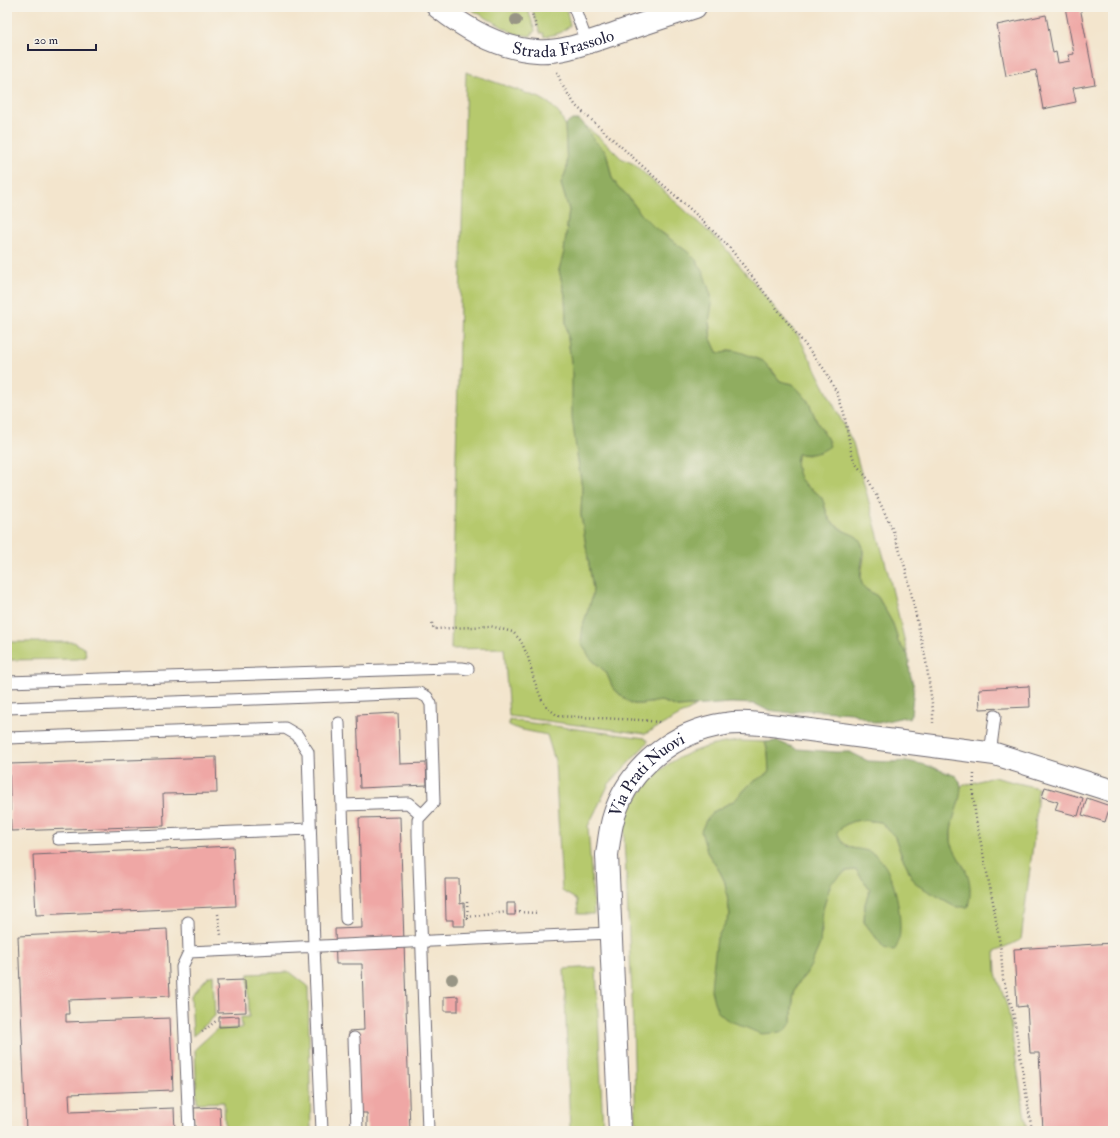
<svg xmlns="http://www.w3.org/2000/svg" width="1120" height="1138" viewBox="0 0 1120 1138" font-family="'IM FELL Double Pica',serif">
<rect width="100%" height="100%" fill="#f7f3e8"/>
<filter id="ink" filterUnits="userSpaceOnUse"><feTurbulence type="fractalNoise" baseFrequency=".025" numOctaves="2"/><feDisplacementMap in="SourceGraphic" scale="8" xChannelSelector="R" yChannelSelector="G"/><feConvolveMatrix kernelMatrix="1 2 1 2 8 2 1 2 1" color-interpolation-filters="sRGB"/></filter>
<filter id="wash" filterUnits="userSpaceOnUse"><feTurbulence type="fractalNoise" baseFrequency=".012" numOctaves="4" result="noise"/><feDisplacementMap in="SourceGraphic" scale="16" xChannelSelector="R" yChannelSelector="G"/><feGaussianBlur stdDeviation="0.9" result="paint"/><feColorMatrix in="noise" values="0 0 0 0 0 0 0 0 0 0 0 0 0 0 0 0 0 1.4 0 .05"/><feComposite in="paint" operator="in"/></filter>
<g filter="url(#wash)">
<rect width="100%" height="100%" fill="#f3e5cd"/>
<path fill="#b6c96d" stroke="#6c7654" d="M467,7H527L535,30L534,33H532L531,36L515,34Z
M531,7H566L570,26L560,33L544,37L543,33H540Z
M466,72L540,98L550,104L561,116L565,125L567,168L561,184L569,210L564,252L559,270L565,295L566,322L572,370L576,448L582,487L581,515L593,589L592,598L583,625L590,658L606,672L613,688L626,700L633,704H642L661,701L677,707L697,706L645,734L509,716L504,648L451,649Z
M579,120L610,147L621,158L634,164L721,243L799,337L853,443L890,580L908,655L898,642L896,633L893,624L878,597C874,592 865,591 862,584C858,571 870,553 860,542C851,533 840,530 831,521C826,515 826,505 821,498C817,492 810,490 805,485C797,478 794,463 798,454L808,455L829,442L817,422L808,401L793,384L780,381L772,370L732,350L720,353L717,352L711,339L709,318L696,260L664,234L655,228L641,214L626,194L618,187L612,178L606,152L594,140L585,127Z
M7,642H74L85,649L86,657L77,659L7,660Z
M509,720L645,738L648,742L609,784L588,826L594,914H578L577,900L562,891L555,761L547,735L518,729L509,725Z
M740,741L765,742L768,752L769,773L751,783L735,800L713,812L707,852L720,872L725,882L730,915L717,938L716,951L792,1023V1008L794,994L798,983L806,974L822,931L821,920L823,909L831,882L846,871L856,870L870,889L865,904L864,922L884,948L874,854L852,848L841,842L837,832C851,817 861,820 881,822L895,837L902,857L907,866L911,876L938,896L957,907L966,870C960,861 951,850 951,839C950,822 958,802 961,786L993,777L1038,788L1035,829L1021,940L995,951L996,974L1008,1009L1027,1131H636C634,1066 633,1001 629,937C628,916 627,894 626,873C625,854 622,834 627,816C630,807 636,799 641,792C664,758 700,745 740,741Z
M596,967L603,1131H570L564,969Z
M290,972L308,986L311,1131H225L224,1102L197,1103L195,1049L217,1029L242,1028L241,1017H249L248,974Z
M213,975L215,1016L193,1036L191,995L208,977Z"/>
<path fill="#90ad60" stroke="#59684e" d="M572,120H579L585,127L594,140L606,152L612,178L618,187L626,194L641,214L655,228L688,252L696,260L702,269L711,295L712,304L709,323L711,339L717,352C724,355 729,349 736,351C745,353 754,358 763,361L766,364L780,381L793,384L805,397L810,405L817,422L827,438L830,446C820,454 810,455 798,454C794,463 798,478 805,485C810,490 818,492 822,498C825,505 826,513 829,519C831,522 835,525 838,527C844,533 854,533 859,539C870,554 854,573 864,587C867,592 874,593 878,597L893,624L896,633L898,642L908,655L909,661L910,673L914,687L911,714L909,719L904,717L878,723L873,722L852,713L805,710L792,713L767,710L755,704L731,703L677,707L661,701L642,704H633L626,700L613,688L606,672L590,658L581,642L583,625L592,598L593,589L581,515L582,487L576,448L572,417V370L566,322L565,295L559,270L564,252L569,210L561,184L567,168L565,125Z
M777,741L797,749L836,752H850L868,761L892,762L907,761L926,765L956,776C958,779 961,783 961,787C961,805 949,821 951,839C951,845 955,851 958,857C969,875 973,885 968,907H957L917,885L911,876L907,866L902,857L895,837L881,822C862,820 851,817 837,832C847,856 857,844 874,854C895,868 903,917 899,940C898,944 896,948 894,951L884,948L864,922L865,904L870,889L856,870L846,871L831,883L823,909L820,944L811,965L806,974L798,983L794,994L792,1008V1022L785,1031L773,1033L761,1034L726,1019L718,1012L714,1002L711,990L712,978L717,938L730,915L725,882L720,872L707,852L701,831L706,820L713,812L735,800L751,783L769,773L768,752L765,742Z"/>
<g id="blocks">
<path fill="#efa7a5" d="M1065,7H1080L1095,84L1073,88L1076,102L1043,109L1036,70L1006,76L997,25L1046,15L1053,53L1056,52L1058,63L1070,61L1068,55L1074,54Z
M1029,686L1030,707L980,709L979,689Z
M398,713L400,764L426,763L427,785L360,788L357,715Z
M216,757L217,793L163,794L164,826L11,831L9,764Z
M1045,787L1083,798L1078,816L1055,810L1058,802L1042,797Z
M1087,798L1110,806L1105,822L1082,815Z
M400,817L410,1131H367V1113H351L349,1031L364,1030L362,964H336L335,929L362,928L359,818Z
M233,846L236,906L36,915L33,855Z
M445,879H459L460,904L464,903L465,926H453V920H446Z
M507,903H515V915H507Z
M167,929L170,996L68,1000L69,1014H66V1022L170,1018L173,1090L69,1094L70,1112L174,1108L175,1131H26L18,936Z
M1113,943V1131H1043L1039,1053H1030L1027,1006L1017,1007L1014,949Z
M245,980L246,1012L218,1013L217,981Z
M458,996V1011H444V997Z
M239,1016V1026L219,1027V1017Z
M220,1107L221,1131H195L194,1108Z"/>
</g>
</g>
<g filter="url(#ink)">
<use href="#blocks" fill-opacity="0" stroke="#6b666e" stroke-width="1"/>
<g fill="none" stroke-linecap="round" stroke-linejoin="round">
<defs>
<path id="service" d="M574,7L587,42
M7,682L449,668H462L468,669
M7,708L419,693L427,697L431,704L434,802L418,819V835L428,1131
M339,723L346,919
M7,738L285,728L297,735L308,752L314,946L322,1131
M990,754L995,716
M342,805L408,803L422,815
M58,839L310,829
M188,922L189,952L182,967L189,1131
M189,952L611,933
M354,1038L357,1131"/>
<g id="minor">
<path id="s1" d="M438,7C466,29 500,49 537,51C562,53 588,42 611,35C639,25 667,16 695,7"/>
<path id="s2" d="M620,1131L607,855C609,842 610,828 614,816C629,767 675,731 725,724C743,721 761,724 779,726L995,754L1113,791"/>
</g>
</defs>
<use href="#service" stroke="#6b666e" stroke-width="13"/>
<use href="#minor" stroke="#6b666e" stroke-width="24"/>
<path stroke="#6b666e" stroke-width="2.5" stroke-dasharray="1 3" stroke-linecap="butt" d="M530,7L537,29
M557,72L562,85L576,106L700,218L729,247L824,369L837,393L844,413L851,451L855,463L868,479L882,507L893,531L906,570L926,661L933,710V723
M432,623L434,629L490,626L513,632L521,641L528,657L534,680L542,700L548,708L558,716L641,720L658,722L660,724
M974,774L973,795L976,819L993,902L1001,951L1003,979L1013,1011L1032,1131
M467,902L468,922
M515,912L539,913
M218,914L221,935
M467,917L507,912
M202,1032L216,1021"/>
<use href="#service" stroke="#fff" stroke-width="11"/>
<use href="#minor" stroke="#fff" stroke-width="22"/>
</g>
<g fill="#989585">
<circle cx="516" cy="20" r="6"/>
<circle cx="452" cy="979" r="6"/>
</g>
</g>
<g text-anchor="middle" stroke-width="3.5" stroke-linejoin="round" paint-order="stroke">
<g font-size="17" fill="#22223b" stroke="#f7f3e8">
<text dy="6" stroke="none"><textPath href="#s1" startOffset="137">Strada Frassolo</textPath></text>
<text dy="6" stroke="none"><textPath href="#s2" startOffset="370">Via Prati Nuovi</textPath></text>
</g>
</g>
<rect width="1120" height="1138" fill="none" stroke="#f7f3e8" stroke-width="24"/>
<path d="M28 44v6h68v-6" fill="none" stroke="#22223b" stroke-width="2"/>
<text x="34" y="44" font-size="12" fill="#22223b" stroke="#f7f3e8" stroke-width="3" paint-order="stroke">20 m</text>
</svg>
